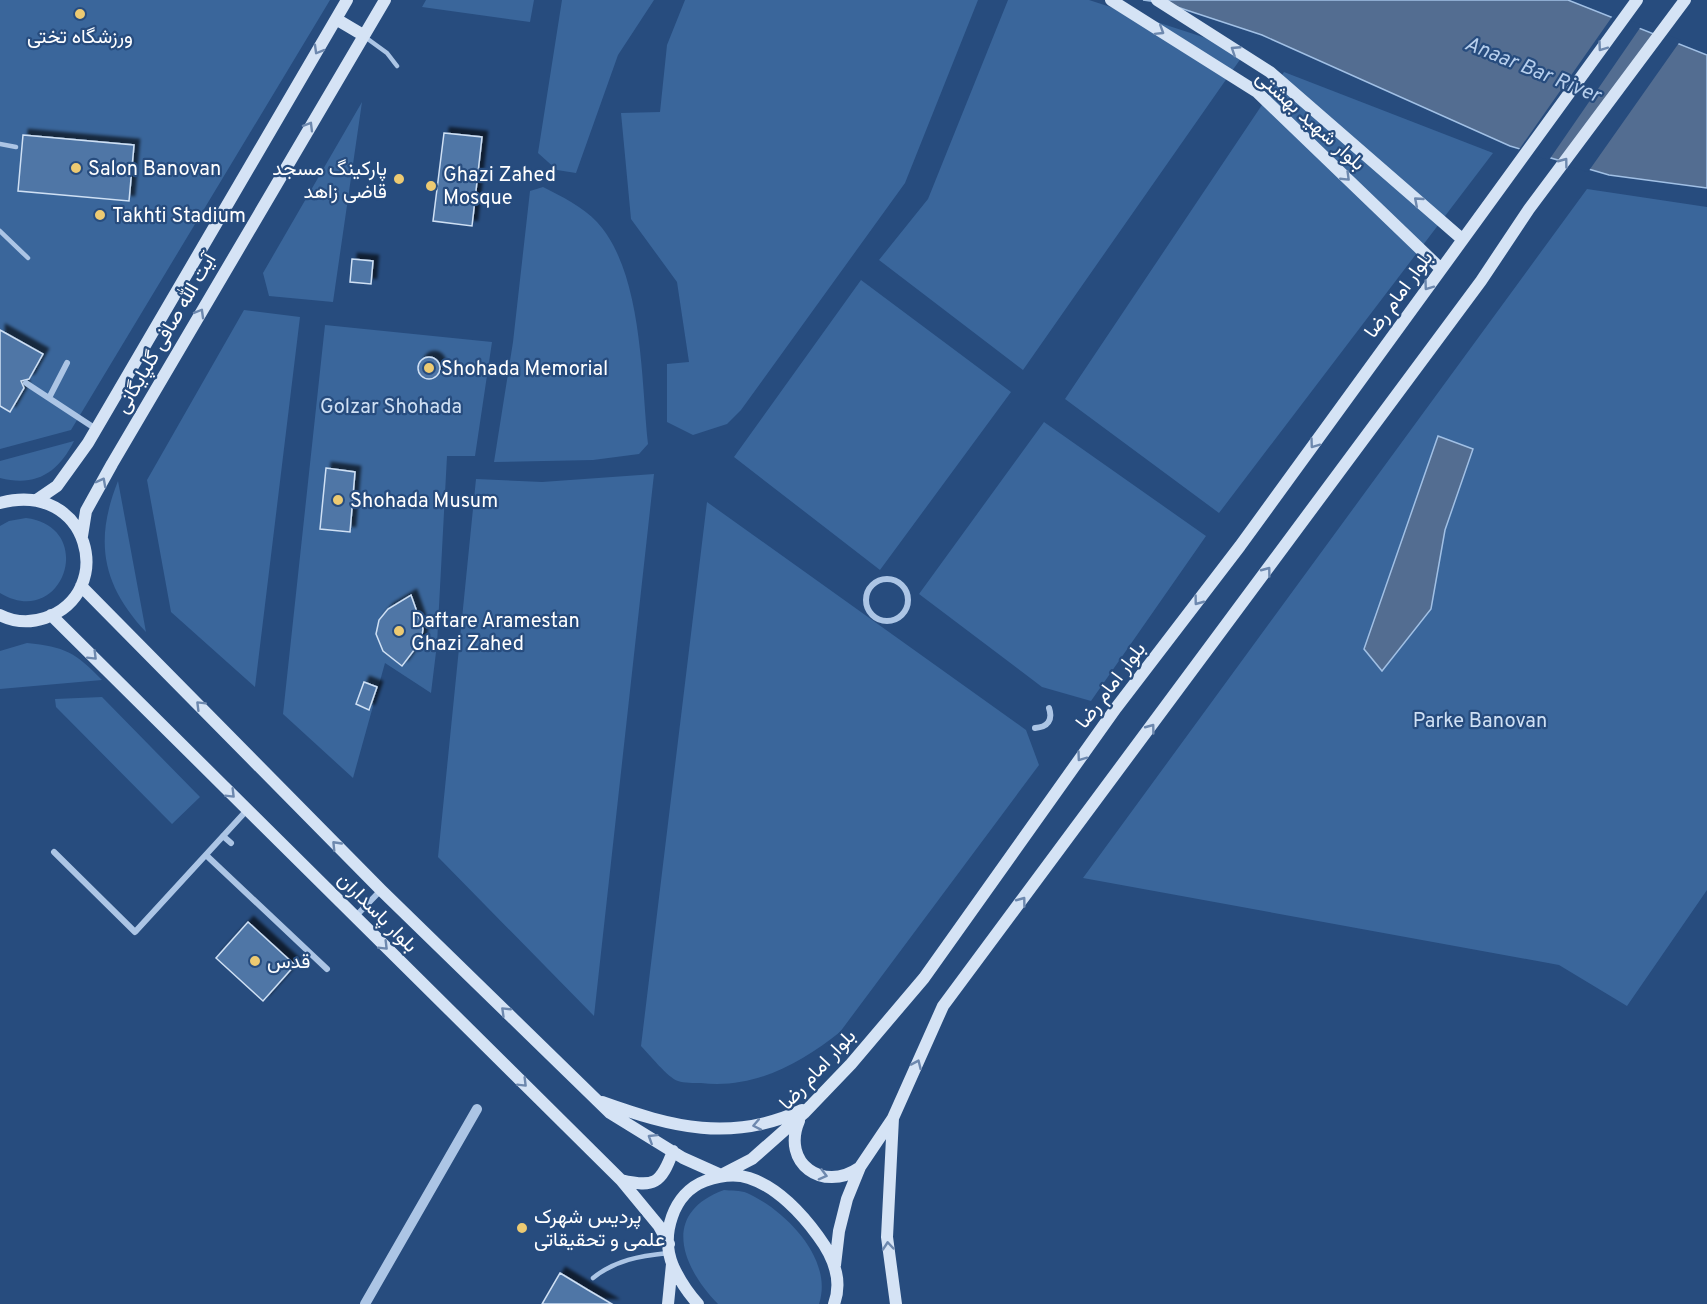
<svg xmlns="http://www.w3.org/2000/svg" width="1707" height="1304" viewBox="0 0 1707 1304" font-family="Overpass,Vazirmatn,sans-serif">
<defs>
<filter id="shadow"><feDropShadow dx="5.5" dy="-5.5" stdDeviation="1.5" flood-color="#0009"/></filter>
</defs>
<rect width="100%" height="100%" fill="#274c7e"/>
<path fill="#3a669b" d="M0,0H330L71,430L0,449Z
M426,0H534L530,22L422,7Z
M562,0H654L618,55L576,173L557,170L538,153Z
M685,0H978L905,183L741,410L727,424L693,435L667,422V364L689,362L677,282L631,219L621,113L660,112L667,45Z
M1008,0H1089L1246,51L1023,370L879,260L928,199Z
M1284,72L1493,153L1219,513L1065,399Z
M362,102L333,302L269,296L263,273Z
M543,187C561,196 583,207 597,222C643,272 641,379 648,444L639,454L593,460L494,462L513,342L530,191Z
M1587,189L1707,207V890L1627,1006L1559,965L1083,878Z
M861,280L1011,392L880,570L734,457Z
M244,310L300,317L255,687L171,612L147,480Z
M325,325L492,342L475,456H447L437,644L431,693L385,663L353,778L283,714Z
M1044,422L1206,536L1091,701L1042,687L919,594Z
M74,441C58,473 36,487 0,478V461Z
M654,474L594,1016L438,857L476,479L542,482Z
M118,481L146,632C102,585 94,541 118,481Z
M707,502L1026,730L1039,765L840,1032C800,1064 754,1089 701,1083C694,1083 684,1083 678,1081C668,1078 649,1054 641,1046Z
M26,518C98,527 63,631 0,593V526L9,521Z
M27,643C65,647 75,652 102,680L0,689V651Z
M102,697L200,797L172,824L56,707L55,699Z
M724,1190C731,1191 740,1190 747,1193C785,1210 834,1259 819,1304H718C681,1266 661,1213 724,1190Z"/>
<path fill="#536d91" stroke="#a1c0e5" stroke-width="1.5" d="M1143,0H1568L1707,55V188L1609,175L1510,146L1262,35L1165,3Z
M1438,436L1473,449L1445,530L1431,609L1382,671L1364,649Z"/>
<path fill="#274c7e" d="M1614,14L1642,25L1549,160L1518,151Z
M1656,30L1681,40L1588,172L1561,164Z"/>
<path fill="#4f76a6" stroke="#cfe0f4" stroke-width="1.5" filter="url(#shadow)" d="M444,133L482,137L472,226L433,221Z
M23,135L134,145L129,201L18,191Z
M352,259L373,261L371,284L350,282Z
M0,330L43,354L29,379L21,381L24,388L10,412L0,406Z
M418 368a11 11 0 1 1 22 0a11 11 0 1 1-22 0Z
M326,468L355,472L350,532L320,529Z
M411,595L423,629L421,641L402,666L383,651L376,634L379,620L388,609Z
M364,682L377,687L369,710L356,704Z
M248,922L295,965L263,1001L216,958Z
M560,1273L588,1290L612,1304H542Z"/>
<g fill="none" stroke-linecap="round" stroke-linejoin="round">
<path stroke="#acc5e5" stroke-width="4.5" d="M365,37L387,53L397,66
M0,144L16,147
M0,231L28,258
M593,1278C615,1260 640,1256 668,1253"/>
<path stroke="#acc5e5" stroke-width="6" d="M26,383L96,429
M49,398L67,363
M866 600a21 21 0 1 1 42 0a21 21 0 1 1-42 0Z
M1035,728C1048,727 1053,720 1049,708
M223,836L231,843
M54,852L135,932L247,810
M206,855L327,969
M355,917L381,890"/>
<path stroke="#acc5e5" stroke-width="10" d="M365,1304L477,1109"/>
<path stroke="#d5e3f5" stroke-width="12" d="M1111,0L1257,92L1441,269
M1157,0L1270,72L1462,239
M336,19L363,35
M38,499L57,486L88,443L347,0
M0,503C89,479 118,593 45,618C30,623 14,622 0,615
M82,536L86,511L112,464L385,0
M81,586L381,890L610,1113L683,1158L721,1175L752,1159L804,1113L851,1064L924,978L1116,708L1240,546L1637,0
M51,615L621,1180L659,1226L669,1244
M602,1102C672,1127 731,1143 802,1110
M893,1118L887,1237L896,1304
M799,1121C781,1163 823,1193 859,1168
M621,1180C654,1188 661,1184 673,1151
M835,1265L839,1231L847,1199L860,1167L893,1118L943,1006L1481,281L1529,209L1685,0
M668,1304L672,1264
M698,1304C688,1293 679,1279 673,1266C660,1235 673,1193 705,1181C719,1176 734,1173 749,1178C777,1187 802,1214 818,1236C833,1256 843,1280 834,1304"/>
</g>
<defs><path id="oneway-chevron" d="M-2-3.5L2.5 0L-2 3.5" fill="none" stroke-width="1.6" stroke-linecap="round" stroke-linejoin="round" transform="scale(1.5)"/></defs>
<g stroke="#6d88ae">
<use href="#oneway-chevron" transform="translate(1160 31) rotate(32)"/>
<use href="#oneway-chevron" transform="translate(1602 47) rotate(126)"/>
<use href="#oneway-chevron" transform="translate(318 50) rotate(120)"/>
<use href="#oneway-chevron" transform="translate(1235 50) rotate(-147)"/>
<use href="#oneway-chevron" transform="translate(309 126) rotate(-59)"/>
<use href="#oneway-chevron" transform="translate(1564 162) rotate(-53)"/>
<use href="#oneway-chevron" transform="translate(1346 177) rotate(44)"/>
<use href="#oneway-chevron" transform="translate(1418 201) rotate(-139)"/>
<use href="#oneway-chevron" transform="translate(1428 286) rotate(126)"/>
<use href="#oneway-chevron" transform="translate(200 313) rotate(-60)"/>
<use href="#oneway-chevron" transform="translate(1314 444) rotate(126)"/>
<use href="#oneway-chevron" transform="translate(102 482) rotate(-62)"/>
<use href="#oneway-chevron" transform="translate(1267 571) rotate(-53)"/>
<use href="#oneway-chevron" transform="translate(1198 601) rotate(127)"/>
<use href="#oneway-chevron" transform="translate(93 656) rotate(45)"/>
<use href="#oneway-chevron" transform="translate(200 705) rotate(-135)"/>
<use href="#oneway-chevron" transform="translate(1151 728) rotate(-53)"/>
<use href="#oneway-chevron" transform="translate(1081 757) rotate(126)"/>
<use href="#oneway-chevron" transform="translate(231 794) rotate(45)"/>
<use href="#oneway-chevron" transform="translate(336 845) rotate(-134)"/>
<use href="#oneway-chevron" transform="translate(1022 901) rotate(-53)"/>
<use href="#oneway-chevron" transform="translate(384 946) rotate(45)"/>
<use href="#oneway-chevron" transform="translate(505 1011) rotate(-136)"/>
<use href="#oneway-chevron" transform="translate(917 1064) rotate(-66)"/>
<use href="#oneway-chevron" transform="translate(523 1083) rotate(45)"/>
<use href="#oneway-chevron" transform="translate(757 1125) rotate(169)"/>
<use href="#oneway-chevron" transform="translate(652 1138) rotate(-148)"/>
<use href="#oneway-chevron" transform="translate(823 1175) rotate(15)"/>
<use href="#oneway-chevron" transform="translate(888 1246) rotate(-95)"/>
</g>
<g fill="#edca72" stroke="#274c7e" stroke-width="2">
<circle cx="80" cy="14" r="6"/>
<circle cx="76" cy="168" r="6"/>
<circle cx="399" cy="179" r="6"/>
<circle cx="431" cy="186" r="6"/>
<circle cx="100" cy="215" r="6"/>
<circle cx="429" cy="368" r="6"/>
<circle cx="338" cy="500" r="6"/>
<circle cx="399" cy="631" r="6"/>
<circle cx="255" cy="961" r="6"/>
<circle cx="522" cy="1228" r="6"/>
</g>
<g text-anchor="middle" stroke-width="4.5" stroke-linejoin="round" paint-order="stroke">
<g font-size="20" fill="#fff" stroke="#274c7e" text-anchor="start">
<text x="80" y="43" text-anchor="middle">ورزشگاه تختی</text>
<text x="88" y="175">Salon Banovan</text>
<text x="387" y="175" text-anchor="end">پارکینگ مسجد<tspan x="387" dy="23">قاضی زاهد</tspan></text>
<text x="443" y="181">Ghazi Zahed<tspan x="443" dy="23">Mosque</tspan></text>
<text x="112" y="222">Takhti Stadium</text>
<text x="441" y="375">Shohada Memorial</text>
<text x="350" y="507">Shohada Musum</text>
<text x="411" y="627">Daftare Aramestan<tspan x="411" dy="23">Ghazi Zahed</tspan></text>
<text x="267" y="968">قدس</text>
<text x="534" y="1223">پردیس شهرک<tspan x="534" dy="23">علمی و تحقیقاتی</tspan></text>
</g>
<g font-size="20" fill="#fff" stroke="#274c7e">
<text transform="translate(1311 120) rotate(42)" y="7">بلوار شهید بهشتی</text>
<text transform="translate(1398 294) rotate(-54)" y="7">بلوار امام رضا</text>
<text transform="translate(165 333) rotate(-60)" y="7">آیت الله صافی گلپایگانی</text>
<text transform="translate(1110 685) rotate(-53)" y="7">بلوار امام رضا</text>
<text transform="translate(378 912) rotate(45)" y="7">بلوار پاسداران</text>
<text transform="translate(817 1069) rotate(-47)" y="7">بلوار امام رضا</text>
</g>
<g font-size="20" fill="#cfe0f4" stroke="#274c7e">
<text x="391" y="413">Golzar Shohada</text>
<text x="1480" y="727">Parke Banovan</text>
</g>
<g font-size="21" font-style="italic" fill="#b7cfed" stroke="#274c7e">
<text transform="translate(1533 69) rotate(22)" y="7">Anaar Bar River</text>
</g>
</g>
</svg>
